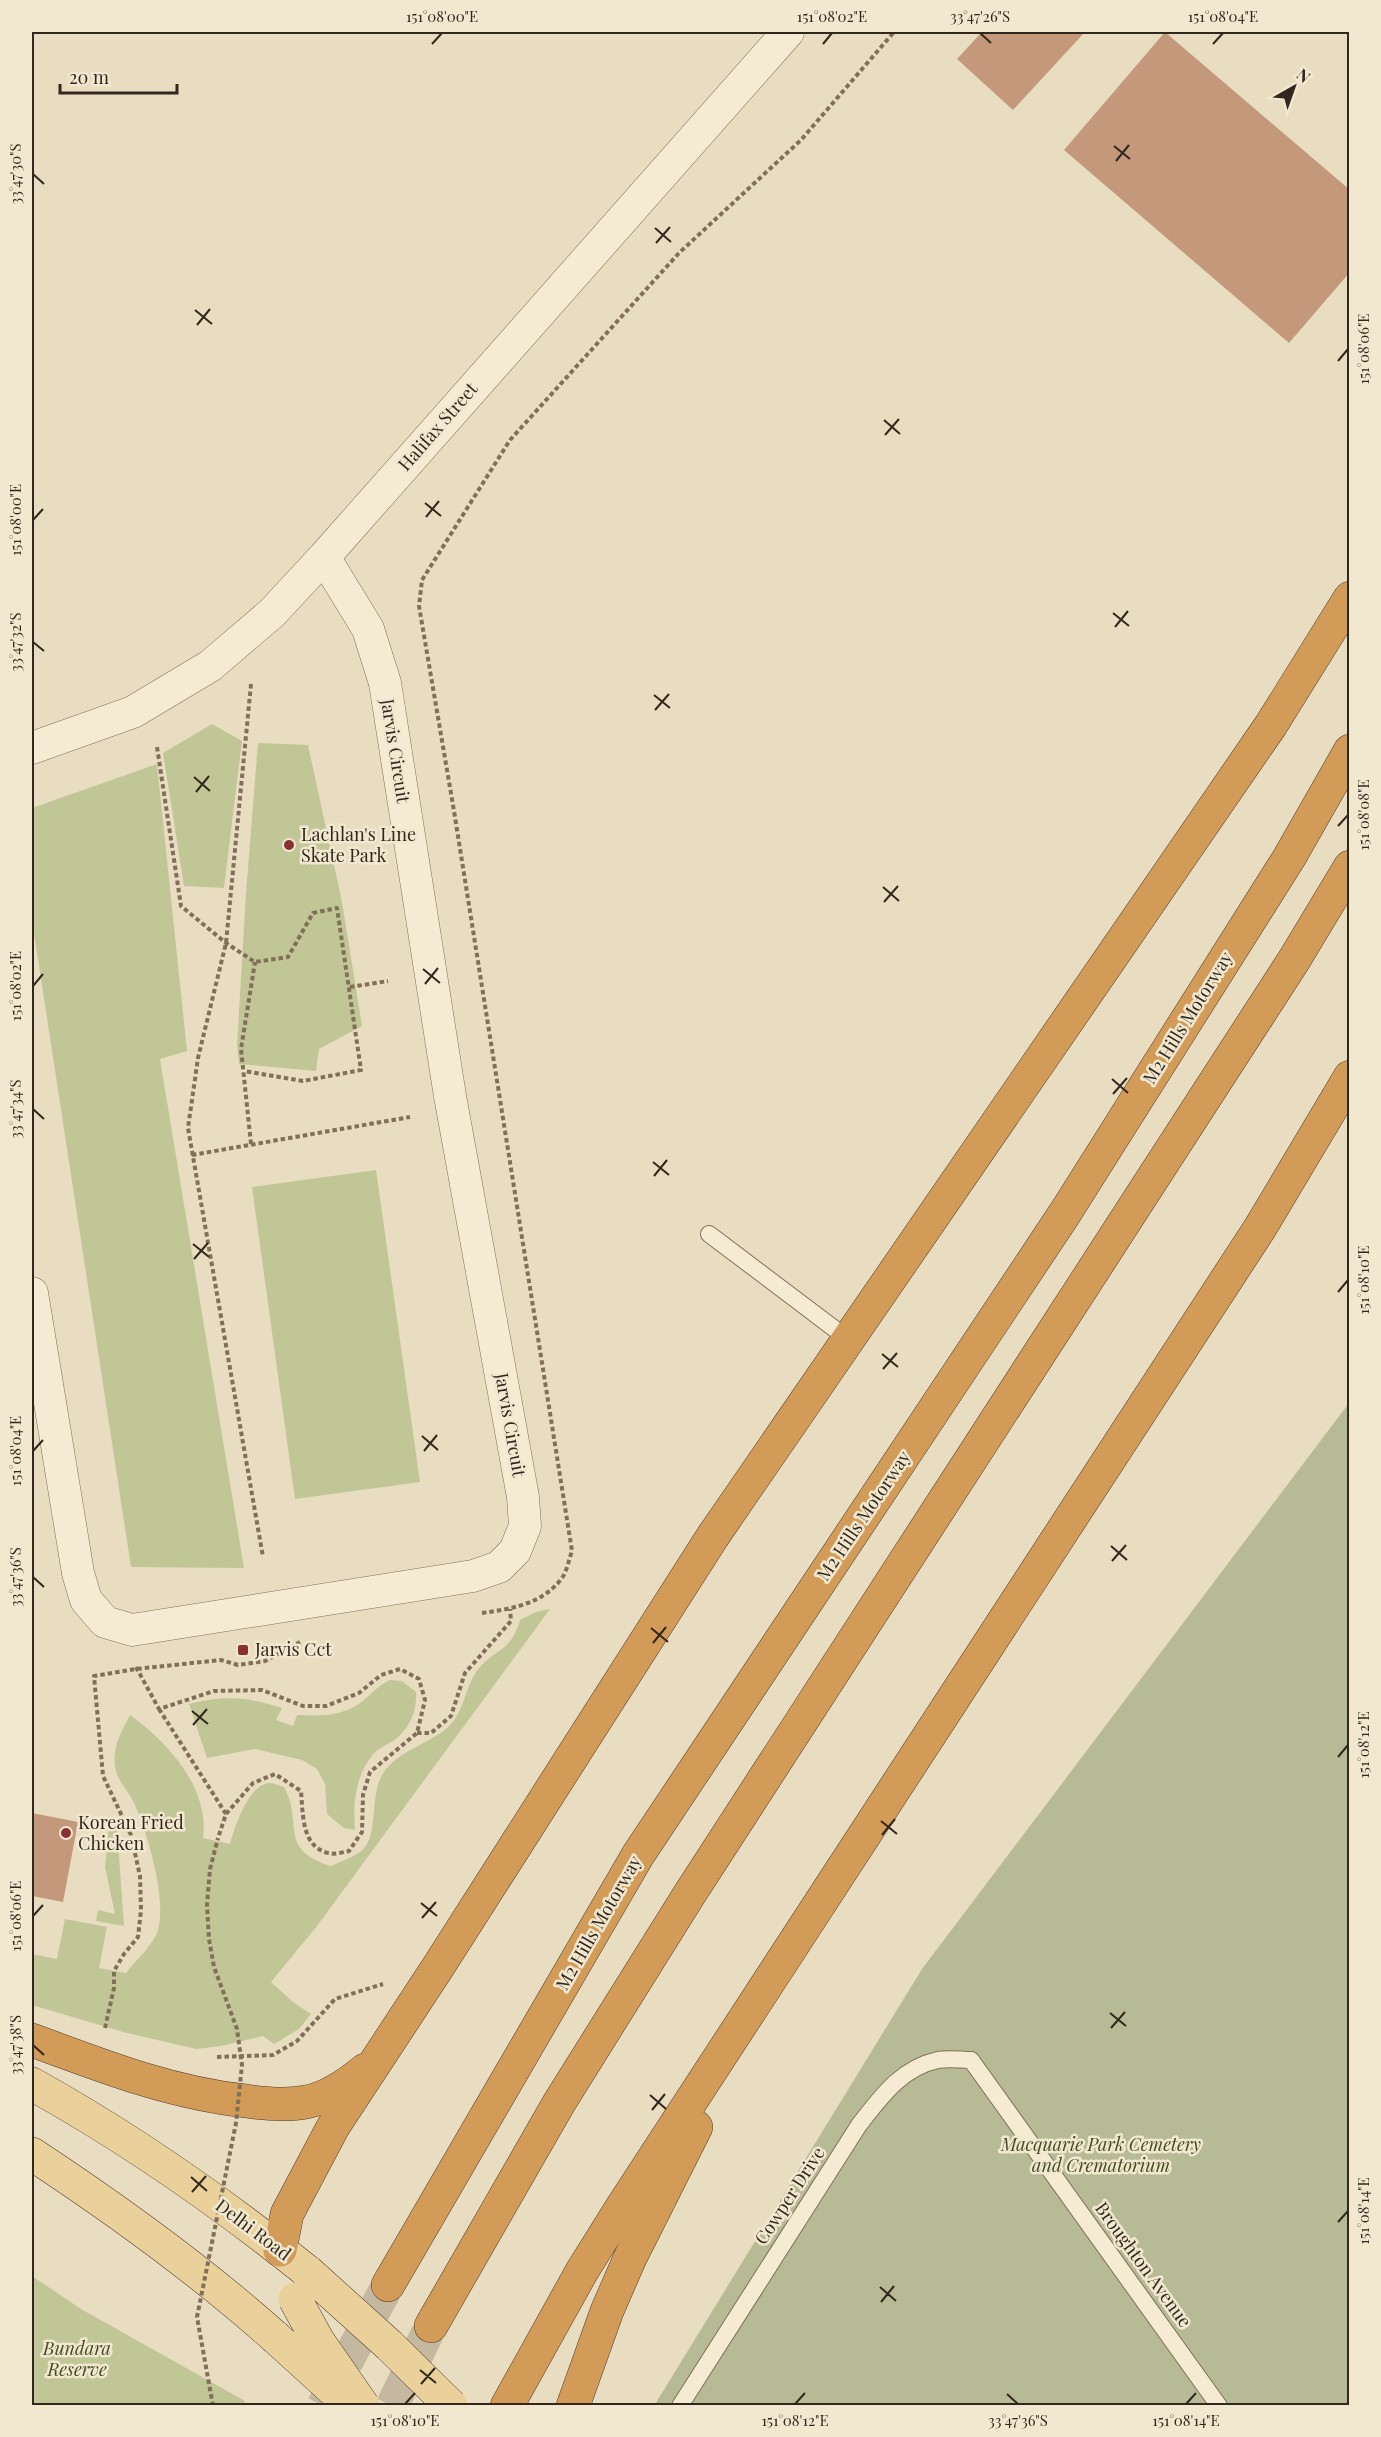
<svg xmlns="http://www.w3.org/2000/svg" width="1381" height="2437" viewBox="0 0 1381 2437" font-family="'Playfair Display',serif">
<rect width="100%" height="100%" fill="#e9ddc1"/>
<path fill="#c1c696" d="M212,724L242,741L224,888L184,886L163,753Z
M258,743L308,745L342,902L362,1026L319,1049L316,1071L239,1064L237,1046L246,893Z
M157,764L187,1051L160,1059L244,1568L131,1567L32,920V808Z
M376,1170L420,1482L295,1499L252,1187Z
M550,1609L317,1926L271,1982L293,2002L311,2014L299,2029L274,2044L263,2036L221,2046L196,2049L123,2032L32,2005V1954L57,1959L65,1919L107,1927L99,1968L126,1973C135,1961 148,1950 155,1937C171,1909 147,1831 134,1803C125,1784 112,1778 115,1753C116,1740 124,1727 130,1715C168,1742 210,1789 203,1838L230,1844C235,1827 248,1784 270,1783C274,1783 280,1786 284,1787C304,1824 277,1849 331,1866C340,1862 351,1858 360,1852C382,1836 366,1791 387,1768C404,1748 433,1743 451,1724C466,1707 465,1684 480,1667C497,1647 510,1653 520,1620L536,1612Z
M390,1680L402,1681L416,1692C417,1710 411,1726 397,1738C388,1745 378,1747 371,1757C355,1778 353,1805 355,1830L344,1828L327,1814L325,1784L317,1769L302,1760L255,1749L207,1758L189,1704C226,1695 246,1697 282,1708L276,1720L293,1726L297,1715C321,1716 344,1717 364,1700C373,1692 379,1685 390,1680Z
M109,1827L117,1829L124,1926L96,1921L98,1910L115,1914L105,1867Z
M32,2276L81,2309L245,2401L243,2405H32Z"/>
<path fill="#b7bb95" d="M1349,1403V2405L654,2406L922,1969Z"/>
<path fill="#c4987a" d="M982,32H1085L1013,110L957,59Z
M1165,32L1350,190V272L1289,343L1064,150Z
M32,1813L78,1822L63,1902L32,1896Z"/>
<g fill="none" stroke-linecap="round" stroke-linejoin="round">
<path stroke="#c4b9a0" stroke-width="33" stroke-dasharray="33 16" stroke-linecap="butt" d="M323,2406L388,2285
M392,2406L431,2326"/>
<defs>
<path id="service" d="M709,1234L848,1339
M680,2406L859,2125C881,2097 901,2068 938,2060C948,2058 961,2060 971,2060L1219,2406"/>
<path id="minor" d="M32,748L133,712L210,666L272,613L324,557L788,32
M32,1293L78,1573L86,1600L105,1622L132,1630L473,1576L499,1567L515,1551L525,1526L523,1497L450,1096L385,683L368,629L324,557"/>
<path id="primary" d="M32,2084C129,2138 221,2202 308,2272
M32,2154C117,2210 199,2269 275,2337"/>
<path id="motorway" d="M32,2040C102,2066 171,2093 246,2101C266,2104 286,2106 306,2102C328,2098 348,2084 365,2070
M280,2250L287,2214L333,2127L438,1967L713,1536L1271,725L1350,598
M388,2285L638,1855L1065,1213L1289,858L1350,751
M431,2326L559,2103L689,1895L1294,960L1350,867
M507,2406L582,2271L622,2207L1260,1228L1350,1077
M573,2406L607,2311L630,2258L696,2127"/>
</defs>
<use href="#service" stroke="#816f5a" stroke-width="18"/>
<use href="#minor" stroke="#816f5a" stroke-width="33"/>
<use href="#primary" stroke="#4f3d2e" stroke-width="34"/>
<use href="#motorway" stroke="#4f3d2e" stroke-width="34"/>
<path stroke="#816f5a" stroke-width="4" stroke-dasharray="4.5 3" stroke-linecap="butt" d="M251,684L226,943L198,1058L188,1128L263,1557
M157,747L181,906L226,943L255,962L288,957L313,913L337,908L361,1070L303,1081L244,1071
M350,987L388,981
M251,1144L241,1049L255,962
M192,1155L410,1117
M482,1613C511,1609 543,1604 562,1578C567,1571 569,1559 572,1551L454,811L419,606L422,580L510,440L679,253L801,140L894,32
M136,1667L159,1709L214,1691L262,1690L303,1706H326L359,1693L381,1675L400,1669L419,1679L425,1700L417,1733L370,1772L363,1795L362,1832L349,1851C343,1852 335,1855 329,1853C301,1848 303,1812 301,1791L275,1774L253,1783L226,1814L218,1838
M159,1709L226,1814
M417,1733H431L451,1716L465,1673L511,1621L510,1609
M105,2028L114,1988V1971L124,1954L138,1937L141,1910L140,1876L131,1835L103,1776L94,1676L136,1669L221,1660L238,1665L265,1661L300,1642
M217,2057L273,2055L297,2041L335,1999L383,1984"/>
<use href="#service" stroke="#f5ebd3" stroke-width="16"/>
<use href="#minor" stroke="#f5ebd3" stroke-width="32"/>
<use href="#primary" stroke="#ead19b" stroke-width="33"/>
<use href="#motorway" stroke="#d29c58" stroke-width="33"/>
<defs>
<path id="primary-bridge" d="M308,2272L389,2345L451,2406
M295,2299L318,2341L363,2406
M275,2337L340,2396"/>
</defs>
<use href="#primary-bridge" stroke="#4f3d2e" stroke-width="34" stroke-linecap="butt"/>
<path stroke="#816f5a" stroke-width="4" stroke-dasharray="4.5 3" stroke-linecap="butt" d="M213,2406L197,2317L236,2123L242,2065L237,2029L214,1967L209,1939L207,1905L210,1869L218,1838"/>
<use href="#primary-bridge" stroke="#ead19b" stroke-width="33"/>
</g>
<path fill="none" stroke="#32271d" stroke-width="2" d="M980,33L991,43M432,44L442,33M823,44L832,33M1213,44L1223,33M1114,146L1130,159M1116,161L1129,145M33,174L44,184M655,228L671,242M656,243L670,227M195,310L212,324M197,325L210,309M1338,361L1348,349M884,420L900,434M885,435L899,419M425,503L441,516M426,517L439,501M33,520L43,509M1113,613L1129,626M1115,627L1128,611M33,642L44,651M654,695L670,708M655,710L669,694M194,777L210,791M196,792L209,776M1338,826L1348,815M883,887L899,901M884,902L898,886M423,969L440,983M425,984L438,968M33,986L43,974M1112,1079L1128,1093M1113,1094L1127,1078M33,1109L44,1119M653,1162L669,1175M654,1176L667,1160M193,1244L209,1257M194,1259L208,1243M1338,1292L1348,1280M882,1354L898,1367M883,1369L897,1353M422,1436L438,1450M33,1451L43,1440M424,1451L437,1435M1111,1546L1127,1560M1112,1561L1126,1545M33,1577L44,1587M651,1628L668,1642M653,1643L666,1627M192,1711L208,1724M193,1725L207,1709M1338,1757L1348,1745M881,1821L897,1834M882,1835L895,1819M421,1903L437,1916M33,1916L43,1905M422,1918L436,1902M1110,2013L1126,2026M1111,2028L1125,2012M33,2045L44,2055M650,2095L666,2109M652,2110L665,2094M191,2177L207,2191M192,2192L206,2176M1338,2222L1348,2211M880,2287L896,2301M881,2302L894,2286M420,2370L436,2383M421,2384L435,2368M1007,2394L1018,2404M405,2404L415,2393M795,2404L805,2393M1186,2404L1196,2393"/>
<g fill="#8b3031" stroke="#f2e8d0" stroke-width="2">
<circle cx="289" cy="845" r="6"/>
<rect x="237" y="1644" width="12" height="12" rx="3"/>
<circle cx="66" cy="1833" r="6"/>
</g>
<g text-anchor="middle" stroke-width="5" stroke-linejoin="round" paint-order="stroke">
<g font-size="18" fill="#32271d" stroke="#f2e8d0">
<text transform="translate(438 427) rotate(-49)" y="6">Halifax Street</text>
<text transform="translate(395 751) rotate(81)" y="6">Jarvis Circuit</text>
<text transform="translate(1188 1018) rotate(-58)" y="6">M2 Hills Motorway</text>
<text transform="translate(510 1425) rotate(80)" y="6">Jarvis Circuit</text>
<text transform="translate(864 1516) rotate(-56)" y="6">M2 Hills Motorway</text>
<text transform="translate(599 1923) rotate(-60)" y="6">M2 Hills Motorway</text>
<text transform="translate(790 2196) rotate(-57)" y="6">Cowper Drive</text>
<text transform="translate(253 2230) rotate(37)" y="6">Delhi Road</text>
<text transform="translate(1143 2265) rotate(54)" y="6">Broughton Avenue</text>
</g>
<g font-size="18" fill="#32271d" stroke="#f2e8d0" text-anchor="start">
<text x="301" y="841">Lachlan's Line<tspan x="301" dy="21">Skate Park</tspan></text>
<text x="255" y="1656">Jarvis Cct</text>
<text x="78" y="1829">Korean Fried<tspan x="78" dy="21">Chicken</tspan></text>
</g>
<g font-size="18" font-style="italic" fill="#434d26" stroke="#f2e8d0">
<text x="1101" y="2151">Macquarie Park Cemetery<tspan x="1101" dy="21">and Crematorium</tspan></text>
<text x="77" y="2355">Bundara<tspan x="77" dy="21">Reserve</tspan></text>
</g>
</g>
<rect width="1381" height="2437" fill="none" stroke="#f2e8d0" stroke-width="66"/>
<g transform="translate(1294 87) rotate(40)" stroke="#f2e8d0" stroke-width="4.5" paint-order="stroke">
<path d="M0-4.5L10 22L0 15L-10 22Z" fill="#32271d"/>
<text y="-9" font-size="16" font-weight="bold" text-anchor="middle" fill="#32271d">N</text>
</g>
<path d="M60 84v9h117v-9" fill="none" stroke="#32271d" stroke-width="3"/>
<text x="69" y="84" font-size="18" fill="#32271d" stroke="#f2e8d0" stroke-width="4.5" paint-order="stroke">20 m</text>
<rect x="33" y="33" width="1315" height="2371" fill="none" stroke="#32271d" stroke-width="2"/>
<g font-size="15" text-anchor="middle" fill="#32271d">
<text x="442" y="22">151°08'00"E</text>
<text x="832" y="22">151°08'02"E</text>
<text x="980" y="22">33°47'26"S</text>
<text x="1223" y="22">151°08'04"E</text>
<text transform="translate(16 174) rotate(-90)" y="5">33°47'30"S</text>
<text transform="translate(1364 349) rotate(-90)" y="5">151°08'06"E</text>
<text transform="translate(16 520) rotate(-90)" y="5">151°08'00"E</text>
<text transform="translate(16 642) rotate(-90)" y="5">33°47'32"S</text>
<text transform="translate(1364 815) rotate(-90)" y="5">151°08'08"E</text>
<text transform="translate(16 986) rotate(-90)" y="5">151°08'02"E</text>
<text transform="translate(16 1109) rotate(-90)" y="5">33°47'34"S</text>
<text transform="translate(1364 1280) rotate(-90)" y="5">151°08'10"E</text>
<text transform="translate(16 1451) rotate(-90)" y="5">151°08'04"E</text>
<text transform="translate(16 1577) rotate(-90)" y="5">33°47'36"S</text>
<text transform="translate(1364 1745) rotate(-90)" y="5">151°08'12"E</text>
<text transform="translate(16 1916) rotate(-90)" y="5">151°08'06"E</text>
<text transform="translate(16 2045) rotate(-90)" y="5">33°47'38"S</text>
<text transform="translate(1364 2211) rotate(-90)" y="5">151°08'14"E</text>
<text x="405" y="2426">151°08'10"E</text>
<text x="795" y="2426">151°08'12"E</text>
<text x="1018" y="2426">33°47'36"S</text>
<text x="1186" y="2426">151°08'14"E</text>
</g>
</svg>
